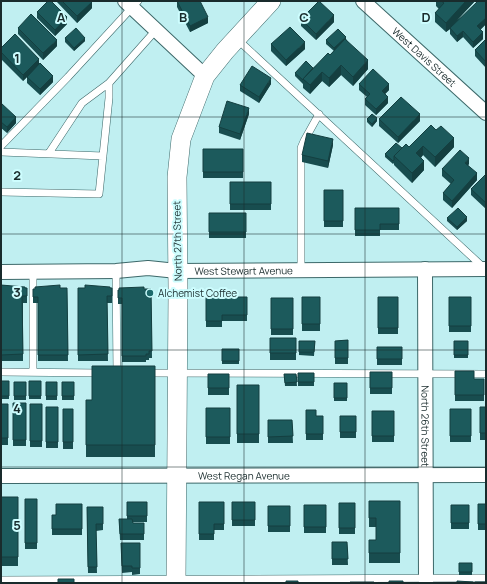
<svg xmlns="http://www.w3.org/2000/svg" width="487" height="584" viewBox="0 0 487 584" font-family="Manrope,sans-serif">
<rect width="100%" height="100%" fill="#c0eff1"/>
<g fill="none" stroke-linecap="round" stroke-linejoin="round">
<defs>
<path id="lane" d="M237,39L484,268
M1,146L68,77L138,1
M1,152L103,156
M49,153L82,103L109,83
M1,192L99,194L109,98V83L156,30
M301,270V148L304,141L319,114
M116,271L117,373
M33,272V372
M1,372L102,373
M146,373L486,374
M1,580L486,578"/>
<g id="street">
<path d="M125,1L205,76"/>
<path id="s1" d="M363,1L486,113"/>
<path id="s2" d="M425,269L426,583"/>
<path id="s3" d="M1,272L116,271L148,268L177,271L486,269"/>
<path id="s4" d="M1,476L486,475"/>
</g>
<path id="secondary" d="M176,583L178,290L177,177L181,139L205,76L225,51L271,1"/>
</defs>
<use href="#lane" stroke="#3c6869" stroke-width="8"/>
<use href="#street" stroke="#3c6869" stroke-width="16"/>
<use href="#secondary" stroke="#3c6869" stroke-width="20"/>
<use href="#lane" stroke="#fff" stroke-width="7"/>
<use href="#street" stroke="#fff" stroke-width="14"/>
<use href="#secondary" stroke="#fff" stroke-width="19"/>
</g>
<path fill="#184d4f" d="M56,1H91L92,8L77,23Z
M177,1L208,23L190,32L177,7Z
M436,1H475L457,20L486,1V24L480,30L483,39L473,48L463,37L457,42L450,34V29L446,32L435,22V13L439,9L436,6Z
M37,12L67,24L55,36L37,18Z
M301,19L334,22L316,40L301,26Z
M18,28L57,46L43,60L18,34Z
M65,38L85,41L74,51L65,42Z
M346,39L368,69L353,86L341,75L329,87L322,81L310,94L303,88V84L295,76V73L313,68L330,55L334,51L326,44V40Z
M486,39V68L475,56V50Z
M271,44L305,49L286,66L271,51Z
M1,48L39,64L53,82L40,95L27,83V77L23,81L1,59Z
M271,84L259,103L240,91V85Z
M359,84L389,90L385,94L388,103L376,115L365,105V99L367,97L359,90Z
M1,103L16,123L7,133L1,128Z
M249,114L240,140L219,133V127Z
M367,119L377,121L372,127L367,122Z
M379,119L420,121L398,143L379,126Z
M431,125L454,147L435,167L423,155L421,158L424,170L412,183L394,165V163L393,164L385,157V154L402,148L409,147Z
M333,145L328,168L302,162V155Z
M203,149H243V178H203Z
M469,164L468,165L477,180L452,208L443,200V193L451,184L442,176V169Z
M486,174V209L471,195V189Z
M230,182H271V210H230Z
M324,190H343V227H324Z
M355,208H399V230H380V236H355Z
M209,213H246V238H209Z
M447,218L467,221L457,230L447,221Z
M1,285L27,288V303H23V361H1Z
M60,288H67L68,361H38V303H33V289Z
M78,288H112V303H107L108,361H78Z
M144,289H151L152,358H149V360H146V362H122V304H118V290Z
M206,297H247V321H222V327H206Z
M302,297H320V331H302Z
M378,297H398V334H378Z
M449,297H471V332H449Z
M271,298H293V335H271Z
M270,338H296V360H270Z
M348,340V364H335V341Z
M299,341H315L314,356L299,355Z
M454,341H468V358H454Z
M377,347H402V365H377Z
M222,349H239V364H222Z
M155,366V457H86V400H92Z
M455,371L474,379H484V401H455Z
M370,372H392V394H370Z
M298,373H314V386H298Z
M208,374H229V395H208Z
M284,374H296L297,386H285Z
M1,381H9V399H1Z
M29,381H41V399H29Z
M14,382H26V400H14Z
M46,382H57V400H46Z
M62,382H74V400H62Z
M334,383H347V401H334Z
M237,385H259V443H237Z
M13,403H26V446H13Z
M1,404H8V445H1Z
M30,404H42V447H30Z
M46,407H58V448H46Z
M480,407H486V440H480Z
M206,408H230V444H206Z
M63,409H73V449H63Z
M450,409H471V442H450Z
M306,410L316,416H323V440H306Z
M372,411H394V442H372Z
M340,416H356V438H340Z
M268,420H292L293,443H268Z
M1,497H18V566H1Z
M25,499H37V549H25Z
M369,501H400V563H369V540H376V527H369Z
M127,502H147V522H133V523H144V540H120L119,519H127Z
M199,502H224V530H214V540H199Z
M232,502H255V526H232Z
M339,503H355V534H339Z
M82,504V535H52V515H56Z
M478,504H486V530H478Z
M304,505H326V533H304Z
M451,505H469V529H451Z
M268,506H290V532H268Z
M87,507H103V530L96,531L97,573H88Z
M332,542H347L348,565H332Z
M121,543H140V574L132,575V572L122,573Z
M459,563H472V575H459Z"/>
<path fill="#143f40" d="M466,1H475L450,28V29L446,32V23Z
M92,2V8L77,23V16Z
M334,15V22L316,40V34Z
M67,17V24L55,36V30Z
M208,17V23L190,32V26Z
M486,18V24L477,33V26Z
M463,31V37L457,42V36Z
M483,32V39L473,48V42Z
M346,37V40L334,51V48Z
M85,38V41L74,51V48Z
M57,40V46L43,60V53Z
M305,42V49L286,66V60Z
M39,59V65L23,81V75Z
M368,60V69L353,86V77Z
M341,65V75L329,87V78Z
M322,72V81L310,94V85Z
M53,76V82L40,95V89Z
M271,78V84L259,103V97Z
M389,84V90L382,97V91Z
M388,97V103L376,115V109Z
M249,108V114L240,140V134Z
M420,114V121L398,143V137Z
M16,117V123L7,133V127Z
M377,118V121L372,127V124Z
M454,138V147L435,167V157Z
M333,139V145L328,168V161Z
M423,146V155L416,162V153Z
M469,158V164L465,169V163Z
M424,161V170L412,183V173Z
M477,173V180L452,208V201Z
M467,217V221L457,230V227Z"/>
<path fill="#1c5a5c" stroke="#143f40" d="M48,1H51L67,17L55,30L37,12Z
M62,1H91L92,2L77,16Z
M177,1H200L208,17L190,26Z
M319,1L334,15L316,34L301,19Z
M441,1H466L446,23L435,13L444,3Z
M478,1H486V18L477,26L483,32L473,42L463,31L457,36L450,28Z
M31,14L57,40L43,53L18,28Z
M290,27L305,42L286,60L271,44Z
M76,28L85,38L74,48L65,38Z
M338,29L346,37L334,48L326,40Z
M15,34L39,59L23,75L1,52V48Z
M345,39L368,60L353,77L341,65L329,78L322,72L310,85L303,79L328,53L330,55Z
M486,39V62L475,50Z
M306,61L313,68L303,79V80L295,73Z
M40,63L53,76L40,89L27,77Z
M252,66L271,78L259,97L240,85Z
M373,69L389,84L382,91L388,97L376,109L365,99L370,94L359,84Z
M401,97L420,114L398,137L379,119Z
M227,101L249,108L240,134L219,127Z
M1,103L16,117L7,127L1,122Z
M372,114L377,118L372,124L367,119Z
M431,125L436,130L441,126L454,138L435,157L423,146L416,153L424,161L412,173L394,156L406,144L409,147Z
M307,133L333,139L328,161L302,155Z
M396,143L402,148L394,156V160L393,161L385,154Z
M203,149H243V172H203Z
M460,150L469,158L465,163L477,173L452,201L443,193L454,180L442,169Z
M486,174V203L471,189Z
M230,182H271V204H230Z
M324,190H343V221H324Z
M355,208H399V224H380V230H355Z
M458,208L467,217L457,227L447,218Z
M209,213H246V232H209Z
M1,285L25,287V288H27V296H22L23,354L1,355Z
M60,285V288H67L68,355H38V297H33V289H35V287Z
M85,285L110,287V288H112V296H107L108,354L78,355V288H85Z
M144,287V289H151L152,351H149V354H146V356H122V298H118V290H119V288Z
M206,297H247V315H222V321H206Z
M302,297H320V324H302Z
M378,297H398V328H378Z
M449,297H471V326H449Z
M271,298H293V329H271Z
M270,338H296V353H270Z
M348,340V358H335V341Z
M299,341H315L314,352H299Z
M454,341H468V355H454Z
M377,347H402V359H377Z
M222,349H239V361H222Z
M92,366H155V445H86V400H92Z
M455,371H474V379H484V395H455Z
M370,372H392V388H370Z
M298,373H314V382H298Z
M208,374H229V388H208Z
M284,374H296L297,382L285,383Z
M1,381H9V396H1Z
M29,381H41V396H29Z
M14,382H26V396H14Z
M46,382H57V396H46Z
M62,382H74V396H62Z
M334,383H347V398H334Z
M237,385H259V434H237Z
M13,403H26V440H13Z
M1,404H8V438H1Z
M30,404H42V441H30Z
M46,407H58V442H46Z
M480,407H486V433H480Z
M206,408H230V437H206Z
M63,409H73V442H63Z
M450,409H471V436H450Z
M306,410H316V416H323V434H306Z
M372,411H394V436H372Z
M340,416H356V432H340Z
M268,420H292L293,436L268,437Z
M1,497H18V557H1Z
M25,499H37V543H25Z
M369,501H400V553H369V540H376V518H369Z
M127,502H147V516H127Z
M199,502H224V524H214V534H199Z
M232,502H255V520H232Z
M339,503H355V528H339Z
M56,504H82V529H52V515H56Z
M478,504H486V524H478Z
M304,505H326V527H304Z
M451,505H469V523H451Z
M268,506H290V526H268Z
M87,507H103V524H96L97,567H88Z
M119,519H132L133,523H144V534H120Z
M332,542H347L348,559H332Z
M121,543H140V568H132V566H122Z
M459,563H472V572H459Z
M58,579H74V583H58Z
M286,581H298V583H286Z
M389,581H403V583H389Z
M457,581L473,582V583H457Z
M350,582H374V583H350Z
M475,582H486V583H475Z"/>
<path fill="none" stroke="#192b2c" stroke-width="1" stroke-opacity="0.55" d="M122,1V583M244,1V583M365,1V583M1,117H486M1,234H486M1,350H486M1,467H486"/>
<circle fill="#1c696b" stroke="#cdfdfe" stroke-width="1.5" cx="150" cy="293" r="4"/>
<g text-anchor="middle" stroke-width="4" stroke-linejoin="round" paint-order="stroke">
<g font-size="10" fill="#192b2c" stroke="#cdfdfe">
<text dy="4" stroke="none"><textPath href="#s1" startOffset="83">West Davis Street</textPath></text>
<text transform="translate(177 241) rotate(-91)" y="4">North 27th Street</text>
<text dy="4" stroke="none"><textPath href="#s3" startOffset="243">West Stewart Avenue</textPath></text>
<text dy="4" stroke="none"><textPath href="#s2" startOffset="157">North 26th Street</textPath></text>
<text dy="4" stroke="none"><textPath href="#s4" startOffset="243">West Regan Avenue</textPath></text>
</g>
<g font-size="10" fill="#192b2c" stroke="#cdfdfe" text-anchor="start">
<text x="158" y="297">Alchemist Coffee</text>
</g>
</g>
<g font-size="13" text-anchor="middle" font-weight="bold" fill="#192b2c" stroke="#cdfdfe" stroke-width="4" stroke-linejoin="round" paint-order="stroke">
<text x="61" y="22">A</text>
<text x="183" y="22">B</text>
<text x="304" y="22">C</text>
<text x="426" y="22">D</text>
<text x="17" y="63">1</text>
<text x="17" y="180">2</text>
<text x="17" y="297">3</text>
<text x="17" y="413">4</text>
<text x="17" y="530">5</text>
</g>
<rect width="487" height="584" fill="none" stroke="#192b2c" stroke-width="4"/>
</svg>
